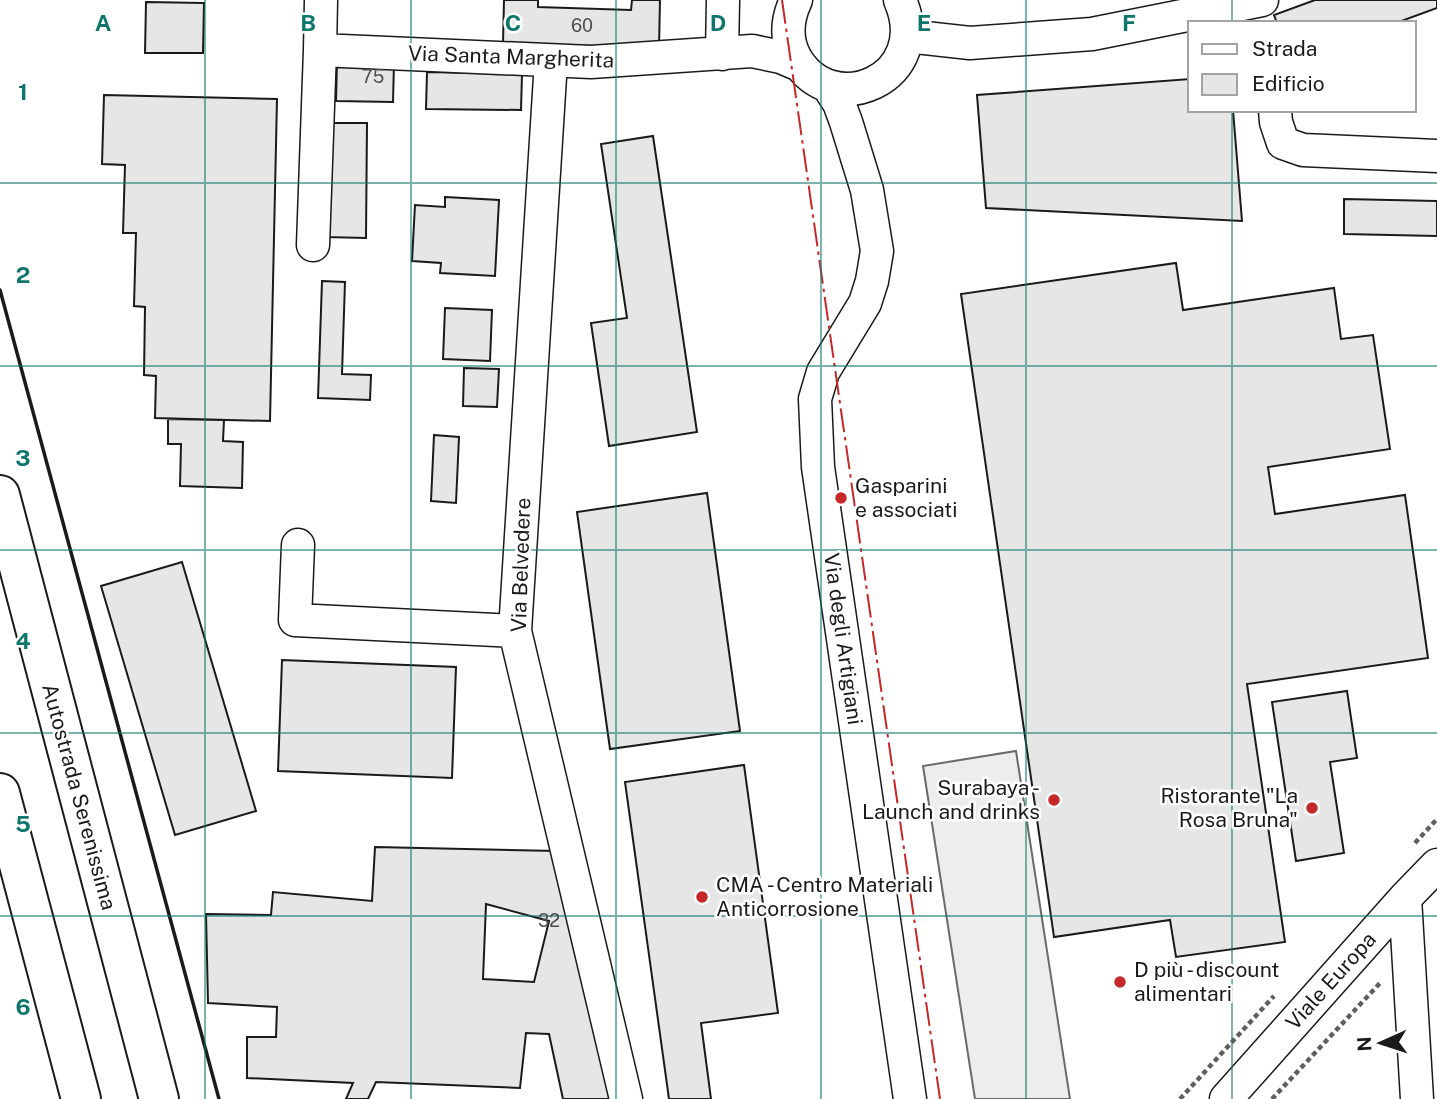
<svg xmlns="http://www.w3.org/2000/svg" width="1437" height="1099" viewBox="0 0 1437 1099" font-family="'Public Sans',sans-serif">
<rect width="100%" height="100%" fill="#fff"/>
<path fill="#ededed" stroke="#6a6a6a" stroke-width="2" d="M1016,751L1070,1099H975L923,766Z"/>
<path fill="#e6e6e6" stroke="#1a1a1a" stroke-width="2" fill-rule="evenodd" d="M504,0H538V7L631,10L632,0H660L659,48L503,43Z
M1315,0H1437V8L1396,23H1277L1274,15Z
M146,2L204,3L203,53H145Z
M337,62L394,63L393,102L336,101Z
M427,72L522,74L521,110L426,109Z
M1190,79V110H1233L1242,221L986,208L977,95Z
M104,95L277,99L270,421L155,418L156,376L144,375L145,307L134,306L136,233H123L125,165L102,164Z
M326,123H367L366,238L324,237Z
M653,136L697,432L609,446L591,323L627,318L601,144Z
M445,197L499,200L495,276L440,273L441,263L412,261L415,205L445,207Z
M1344,199L1437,201V236L1344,234Z
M1176,263L1183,310L1334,288L1341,339L1373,335L1390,449L1268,467L1275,514L1405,495L1428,658L1247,684L1285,942L1176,957L1170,920L1054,937L961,294Z
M322,281L345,282L342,374L371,375L370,400L318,398Z
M445,308L492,310L490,361L443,359Z
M464,368L499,369L497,407L463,406Z
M168,419L224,420L223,441L243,442L242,488L180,486L181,444H168Z
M434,435L459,437L456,503L431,501Z
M707,493L740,731L610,749L577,512Z
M182,562L256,811L175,835L101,586Z
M282,660L456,667L452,778L278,771Z
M1347,691L1357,758L1330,762L1344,853L1296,861L1272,702Z
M744,765L778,1013L701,1023L711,1099H669L625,782Z
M375,847L558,851L615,1099H563L549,1034L526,1033L520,1088L376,1082L368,1099H346L353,1083L247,1078V1037H276L277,1007L208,1003L206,914L271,915L273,892L372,901ZM486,904L549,921L534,982L483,979Z"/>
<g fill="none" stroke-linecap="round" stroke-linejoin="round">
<defs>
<path id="minor" d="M321,0L320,50L591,62L752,51L781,57L800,65
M796,0C787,19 785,38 795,57C832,123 934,78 900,0
M907,36L970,43L1092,34L1262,0
M722,54L723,0
M551,61L515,631L626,1099
M828,86L839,103L846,122L867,190L877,251L872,281L865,303L823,372L815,399L818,467L910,1099
M1275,110L1276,122L1283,143L1303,150L1437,156
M313,245L320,50
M298,545L295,620L515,631
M1405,898L1417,1099
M1226,1099L1405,898L1437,865"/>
<path id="highway" d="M0,495L159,1099
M0,793L81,1099"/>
</defs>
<use href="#minor" stroke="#1a1a1a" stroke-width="35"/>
<use href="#highway" stroke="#1a1a1a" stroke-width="42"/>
<path stroke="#5f5f5f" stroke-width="4.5" stroke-dasharray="5 3.5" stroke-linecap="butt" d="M1415,843L1437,819
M1180,1099L1274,996
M1272,1099L1381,982"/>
<use href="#minor" stroke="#fff" stroke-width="32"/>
<use href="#highway" stroke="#fff" stroke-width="38"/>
<path stroke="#1a1a1a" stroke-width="3.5" d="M0,290L219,1099"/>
<path stroke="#c62828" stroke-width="2" stroke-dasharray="24 5 3.5 5" stroke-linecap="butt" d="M782,0L940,1099"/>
</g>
<path fill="none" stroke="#0f766e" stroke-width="2" stroke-opacity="0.55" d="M205,0V1099M411,0V1099M616,0V1099M821,0V1099M1026,0V1099M1232,0V23M1232,110V1099M0,183H1437M0,366H1437M0,550H1437M0,733H1437M0,916H1437"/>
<g fill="#c62828" stroke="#fff" stroke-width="2.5">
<circle cx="841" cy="498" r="7"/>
<circle cx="1054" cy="800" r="7"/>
<circle cx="1312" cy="808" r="7"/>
<circle cx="702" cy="897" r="7"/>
<circle cx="1120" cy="982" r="7"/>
</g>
<g text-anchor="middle" stroke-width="5" stroke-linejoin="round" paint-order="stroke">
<g font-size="18" fill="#4d4d4d">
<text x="582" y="32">60</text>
<text x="373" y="83">75</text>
<text x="549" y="927">32</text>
</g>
<g font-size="21" fill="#1a1a1a" stroke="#fff">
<text transform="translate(511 57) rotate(2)" y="7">Via Santa Margherita</text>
<text transform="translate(521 565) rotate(-88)" y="7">Via Belvedere</text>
<text transform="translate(843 639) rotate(82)" y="7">Via degli Artigiani</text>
<text transform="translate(79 797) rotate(75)" y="7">Autostrada Serenissima</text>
<text transform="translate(1331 981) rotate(-48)" y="7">Viale Europa</text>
</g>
<g font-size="21" fill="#1a1a1a" stroke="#fff" text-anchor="start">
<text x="855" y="493">Gasparini<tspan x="855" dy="24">e associati</tspan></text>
<text x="1040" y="795" text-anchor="end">Surabaya -<tspan x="1040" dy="24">Launch and drinks</tspan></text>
<text x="1298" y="803" text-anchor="end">Ristorante "La<tspan x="1298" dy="24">Rosa Bruna"</tspan></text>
<text x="716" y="892">CMA - Centro Materiali<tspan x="716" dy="24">Anticorrosione</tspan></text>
<text x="1134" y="977">D più - discount<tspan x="1134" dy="24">alimentari</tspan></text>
</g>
</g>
<g font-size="23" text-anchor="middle" font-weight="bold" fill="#0f766e" stroke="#fff" stroke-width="5" stroke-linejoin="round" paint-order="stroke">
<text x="103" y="31">A</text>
<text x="308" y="31">B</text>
<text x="513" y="31">C</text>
<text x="718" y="31">D</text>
<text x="924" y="31">E</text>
<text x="1129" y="31">F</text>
<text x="23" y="100">1</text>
<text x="23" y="283">2</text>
<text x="23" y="466">3</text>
<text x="23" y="649">4</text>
<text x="23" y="832">5</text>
<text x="23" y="1015">6</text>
</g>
<rect x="1188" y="21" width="228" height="91" fill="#ffffff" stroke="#a3a3a3" stroke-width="2"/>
<rect x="1202" y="44" width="35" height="10" fill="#ffffff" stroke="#a3a3a3" stroke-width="2"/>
<text x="1252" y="56" font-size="21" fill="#1a1a1a">Strada</text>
<rect x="1202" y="74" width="35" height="21" fill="#e6e6e6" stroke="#a3a3a3" stroke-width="2"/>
<text x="1252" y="91" font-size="21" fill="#1a1a1a">Edificio</text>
<g transform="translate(1381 1043) rotate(267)" stroke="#ffffff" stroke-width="5" paint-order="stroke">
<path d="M0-5L12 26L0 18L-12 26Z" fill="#1a1a1a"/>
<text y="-10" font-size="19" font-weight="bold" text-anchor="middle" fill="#1a1a1a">N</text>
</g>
</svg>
